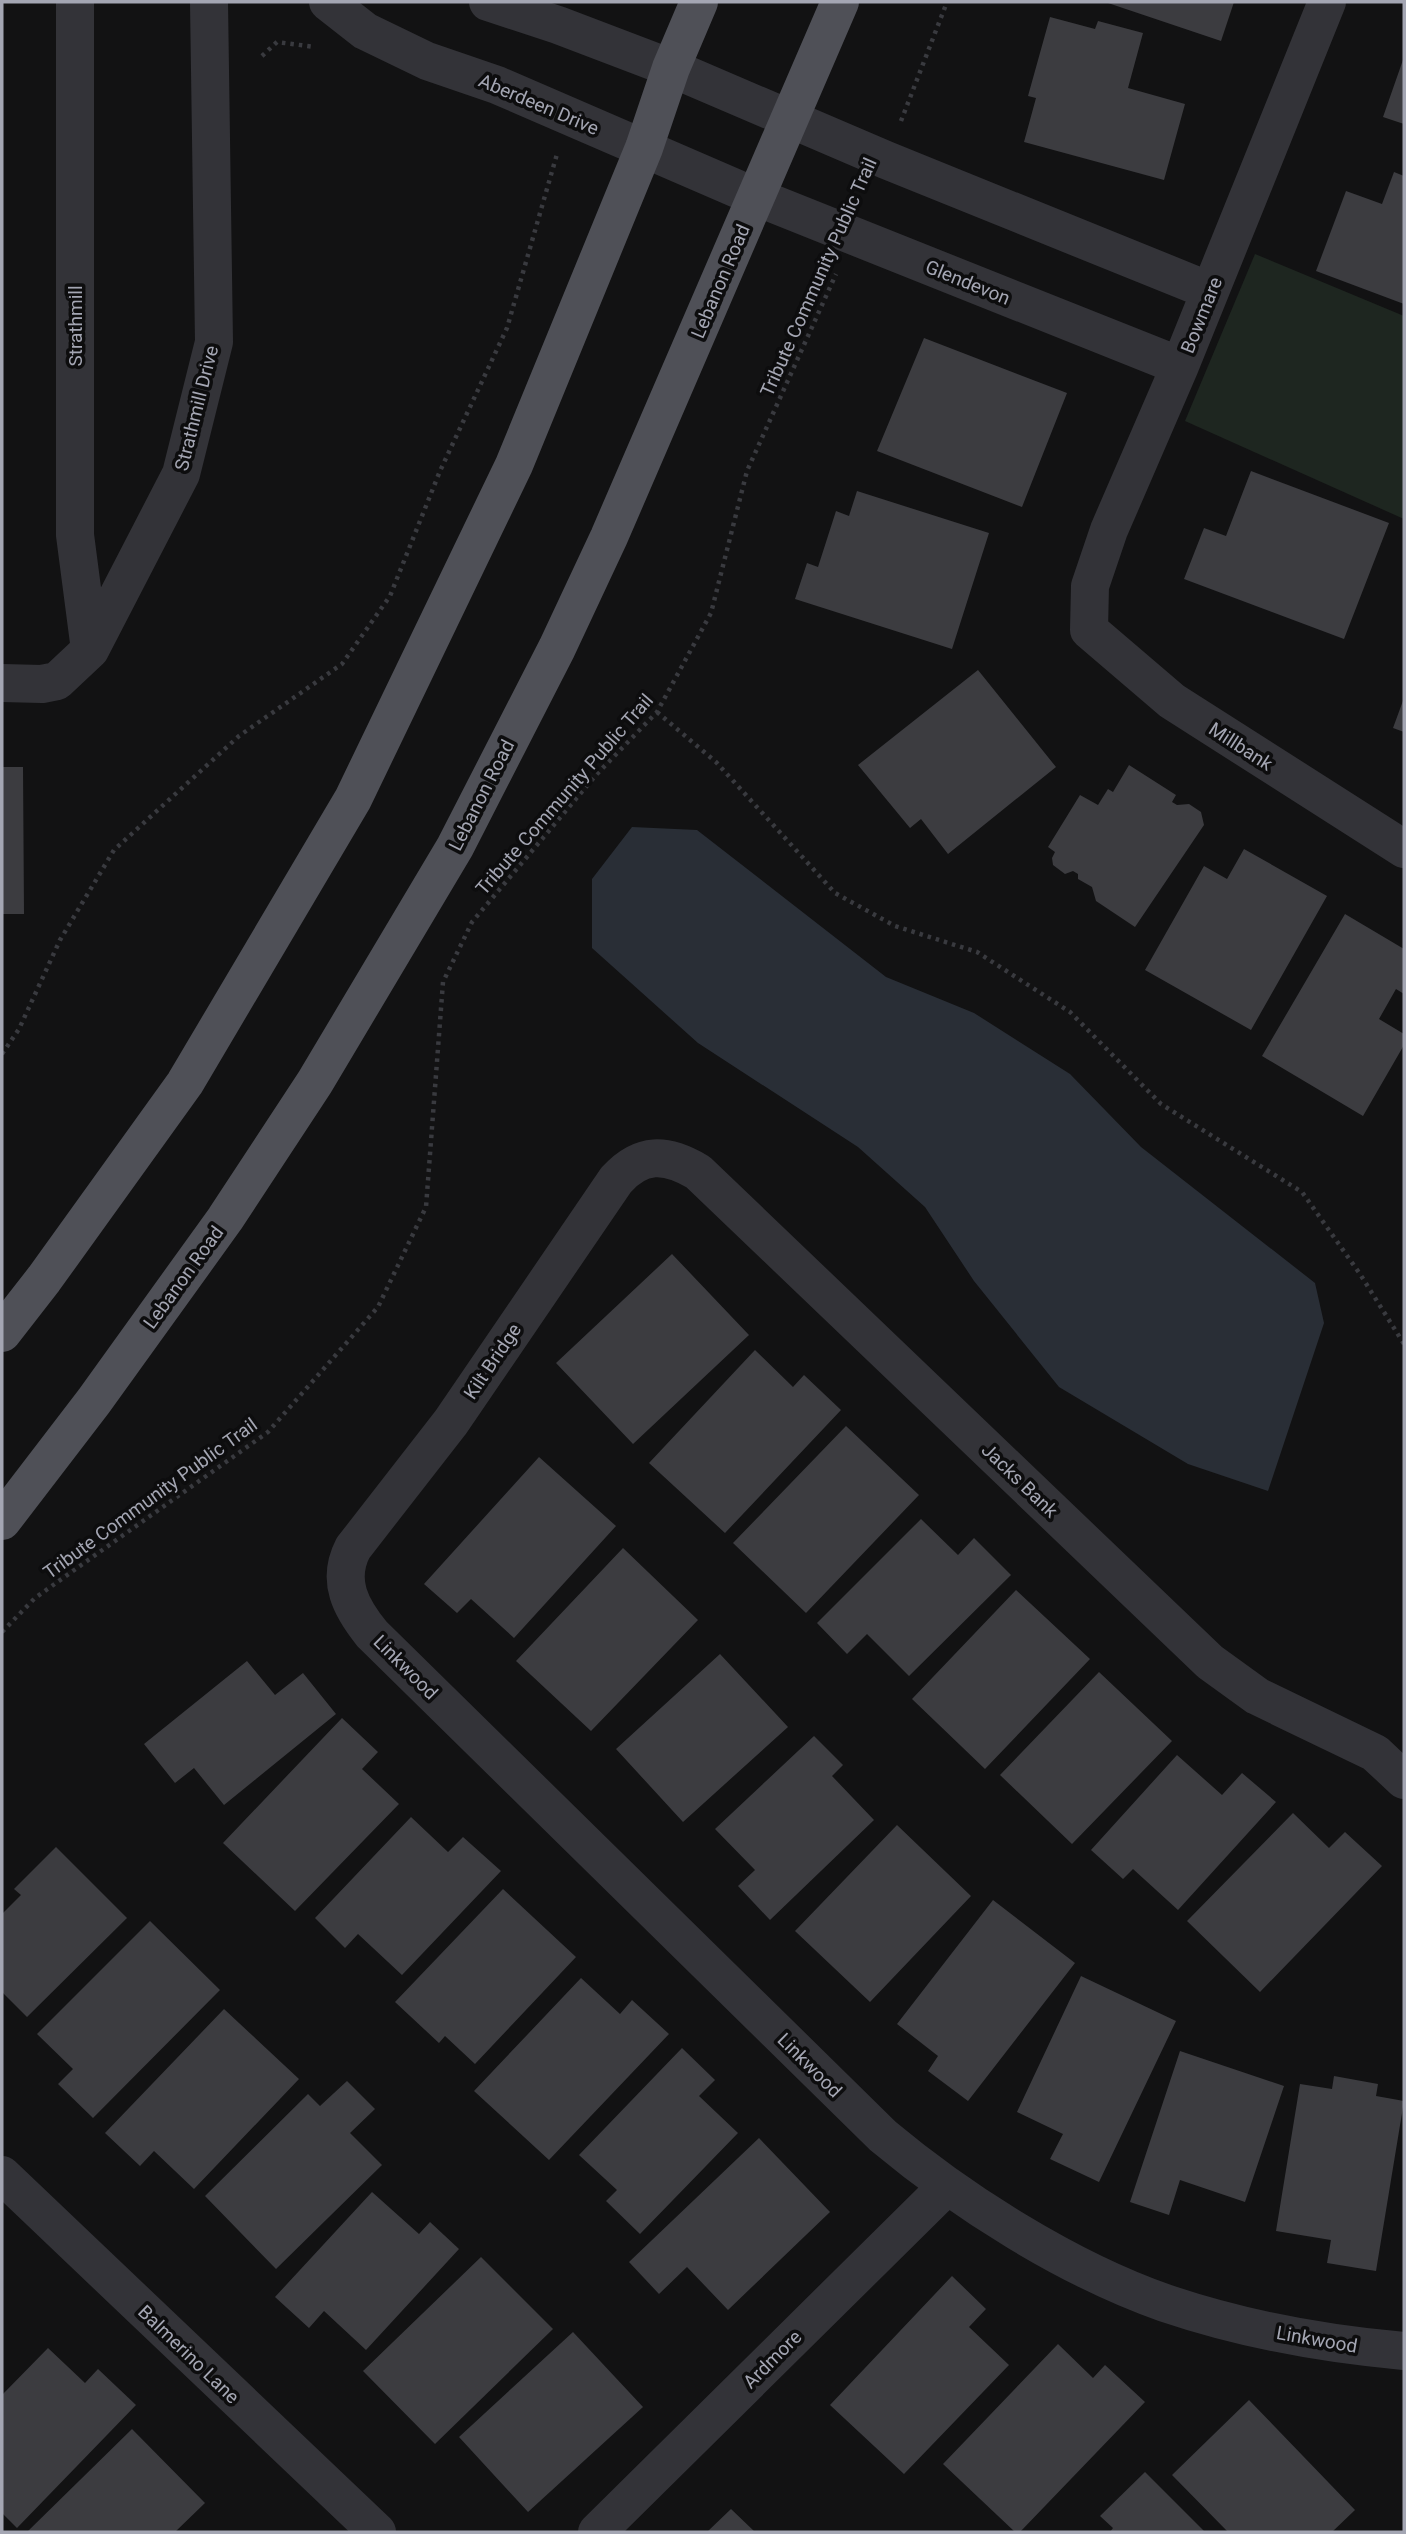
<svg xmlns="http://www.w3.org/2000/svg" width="1406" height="2534" viewBox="0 0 1406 2534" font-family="Roboto,sans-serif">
<rect width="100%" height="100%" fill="#121213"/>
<path fill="#1e2620" d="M1255,254L1404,316V519L1185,421Z"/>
<path fill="#292e36" d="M632,827L697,830L886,977L974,1013L1070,1074L1141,1147L1315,1283L1324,1323L1268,1491L1188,1464L1059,1387L974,1281L925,1207L858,1147L698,1043L592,948V879Z"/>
<path fill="#3c3c40" d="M1105,2H1234L1221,41Z
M1050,17L1095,29L1098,21L1143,33L1128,88L1185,104L1164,180L1024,142L1036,98L1028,96Z
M1404,57V124L1383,117Z
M1394,172L1404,176V304L1316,271L1346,191L1382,204Z
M924,338L1067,393L1022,507L877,451Z
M1251,471L1389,523L1344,639L1184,579L1204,528L1226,536Z
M857,491L989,533L952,649L795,599L807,563L818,567L836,511L849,516Z
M978,670L1056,767L948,854L921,819L910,828L858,765Z
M1404,698V732L1393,728Z
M1129,765L1176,795L1172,802L1177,805L1189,804L1201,812L1204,825L1135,927L1096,901L1092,887L1078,879V874L1073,871L1065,874L1053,865L1052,858L1055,852L1048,847L1080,795L1098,805L1108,789L1113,792Z
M2,767H23L24,914H2Z
M1244,849L1327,896L1251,1030L1145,970L1204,866L1227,879Z
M1345,914L1404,949V994L1396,989L1379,1019L1404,1034V1045L1363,1116L1262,1056Z
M672,1254L749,1335L633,1444L556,1363Z
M755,1350L793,1387L804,1375L841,1410L725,1533L649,1463Z
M846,1426L919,1495L806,1613L733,1543Z
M539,1457L616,1526L514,1638L471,1599L457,1613L424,1584Z
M921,1519L958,1555L974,1538L1011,1575L909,1676L867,1634L847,1654L817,1623Z
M623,1548L698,1620L591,1731L516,1661Z
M1016,1590L1090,1659L985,1769L912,1699Z
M720,1654L788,1727L683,1822L616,1749Z
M247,1661L275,1695L303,1673L336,1714L224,1805L194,1768L175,1783L144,1744Z
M1099,1672L1172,1741L1072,1844L1000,1775Z
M342,1718L378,1752L362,1769L399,1804L295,1911L223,1843Z
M814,1736L843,1765L832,1776L874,1820L770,1920L738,1886L755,1870L715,1829Z
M1177,1755L1222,1795L1242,1773L1276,1802L1178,1910L1133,1869L1123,1879L1091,1850Z
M1293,1813L1329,1848L1345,1832L1382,1866L1260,1992L1187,1921Z
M411,1817L448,1852L463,1837L501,1871L402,1975L358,1934L345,1948L315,1918Z
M897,1825L971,1896L870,2002L795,1931Z
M56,1847L127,1918L27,2017L2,1992V1914L21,1895L14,1889Z
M503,1889L576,1957L475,2064L445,2036L439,2043L395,2002Z
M993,1900L1075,1963L968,2101L928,2071L938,2056L897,2024Z
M150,1921L220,1990L93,2118L58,2084L73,2069L37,2034Z
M1081,1976L1176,2021L1099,2182L1050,2159L1063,2134L1017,2112Z
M581,1978L620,2014L632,2000L669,2034L549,2160L474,2091Z
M224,2009L299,2079L194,2189L154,2151L140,2166L105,2133Z
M682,2048L715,2080L699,2096L738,2133L640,2234L606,2201L617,2190L579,2155Z
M1180,2051L1284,2086L1245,2202L1180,2180L1169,2215L1130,2202Z
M1334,2076L1378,2084L1376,2096L1404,2101L1376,2271L1327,2263L1331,2240L1276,2231L1300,2084L1332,2089Z
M347,2081L375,2109L350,2133L382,2165L276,2269L205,2196L308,2094L320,2106Z
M759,2138L830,2212L728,2310L687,2267L659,2294L629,2262Z
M372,2192L419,2234L430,2222L459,2249L366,2350L324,2311L309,2328L275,2297Z
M481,2257L553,2329L435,2444L363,2371Z
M952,2276L986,2309L969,2327L1009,2365L904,2474L830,2405Z
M573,2332L643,2407L528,2512L459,2437Z
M1058,2344L1093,2378L1105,2365L1145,2402L1020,2532H1015L943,2464Z
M48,2348L85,2383L98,2369L136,2405L17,2528L2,2513V2395Z
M1249,2400L1355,2510L1332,2532H1228L1172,2475Z
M132,2429L205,2503L175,2532H27Z
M1145,2472L1205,2532H1110L1113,2528L1100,2516Z
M731,2509L755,2532H707Z"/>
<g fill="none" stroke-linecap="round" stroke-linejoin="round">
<path stroke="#393a3f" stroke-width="4.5" stroke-dasharray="3.5 5" stroke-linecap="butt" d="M262,56L277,42L315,47
M901,121L947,2
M657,712L716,762L835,893L895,926L977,952L1070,1012L1161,1104L1302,1192L1360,1274L1404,1344
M2,1054L19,1029L60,940L114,850L239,736L342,664L390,596L440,471L507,328L557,154
M2,1632L35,1598L268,1432L378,1307L426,1207L443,982L472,922L596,775L657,712L711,613L747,471L836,274"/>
<path stroke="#333338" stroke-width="38" d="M75,2V535L90,650
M328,2L365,31L427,61L497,85L756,197L1180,366
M488,2L558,25L671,68L886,160L1210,291
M1327,2L1180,366L1109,530L1090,586L1089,630L1172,701L1404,849
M2,683L42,684L57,681L90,650L181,474L214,342L209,2
M1404,1780L1375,1753L1257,1696L1210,1662L698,1172C666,1153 641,1152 616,1180L451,1422L353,1548C336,1581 351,1608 372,1634L883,2136C962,2202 1068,2269 1165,2303C1242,2329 1324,2344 1404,2351
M2,2175L377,2532
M597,2532L947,2186"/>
<path stroke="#4f5057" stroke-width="38" d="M2,1333L44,1279L185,1083L353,799L514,465L644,148L671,68L699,2
M2,1521L94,1401L225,1219L315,1082L455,847L557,648L609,537L840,2"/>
</g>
<g text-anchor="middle" stroke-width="7" stroke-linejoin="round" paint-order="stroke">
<g font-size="19" fill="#a4a6b3" stroke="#0d0d0e">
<text transform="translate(539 104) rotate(23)" y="7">Aberdeen Drive</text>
<text transform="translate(818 277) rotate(-66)" y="7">Tribute Community Public Trail</text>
<text transform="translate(720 281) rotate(-67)" y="7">Lebanon Road</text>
<text transform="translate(968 282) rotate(22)" y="7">Glendevon</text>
<text transform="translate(1201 315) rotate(-68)" y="7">Bowmare</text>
<text transform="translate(75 326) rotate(-90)" y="7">Strathmill</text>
<text transform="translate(196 408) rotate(-76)" y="7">Strathmill Drive</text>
<text transform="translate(1241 746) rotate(33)" y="7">Millbank</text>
<text transform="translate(564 794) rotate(-49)" y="7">Tribute Community Public Trail</text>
<text transform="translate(481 795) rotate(-63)" y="7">Lebanon Road</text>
<text transform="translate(183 1277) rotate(-54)" y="7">Lebanon Road</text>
<text transform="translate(492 1361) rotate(-56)" y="7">Kilt Bridge</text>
<text transform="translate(1020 1480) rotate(44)" y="7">Jacks Bank</text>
<text transform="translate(150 1498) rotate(-36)" y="7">Tribute Community Public Trail</text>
<text transform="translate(406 1667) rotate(45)" y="7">Linkwood</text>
<text transform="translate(810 2065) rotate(45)" y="7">Linkwood</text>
<text transform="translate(1317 2339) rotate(10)" y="7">Linkwood</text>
<text transform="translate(189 2354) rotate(44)" y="7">Balmerino Lane</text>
<text transform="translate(772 2359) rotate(-45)" y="7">Ardmore</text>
</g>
</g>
<rect width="1406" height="2534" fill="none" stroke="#a4a6b3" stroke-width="7"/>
</svg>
